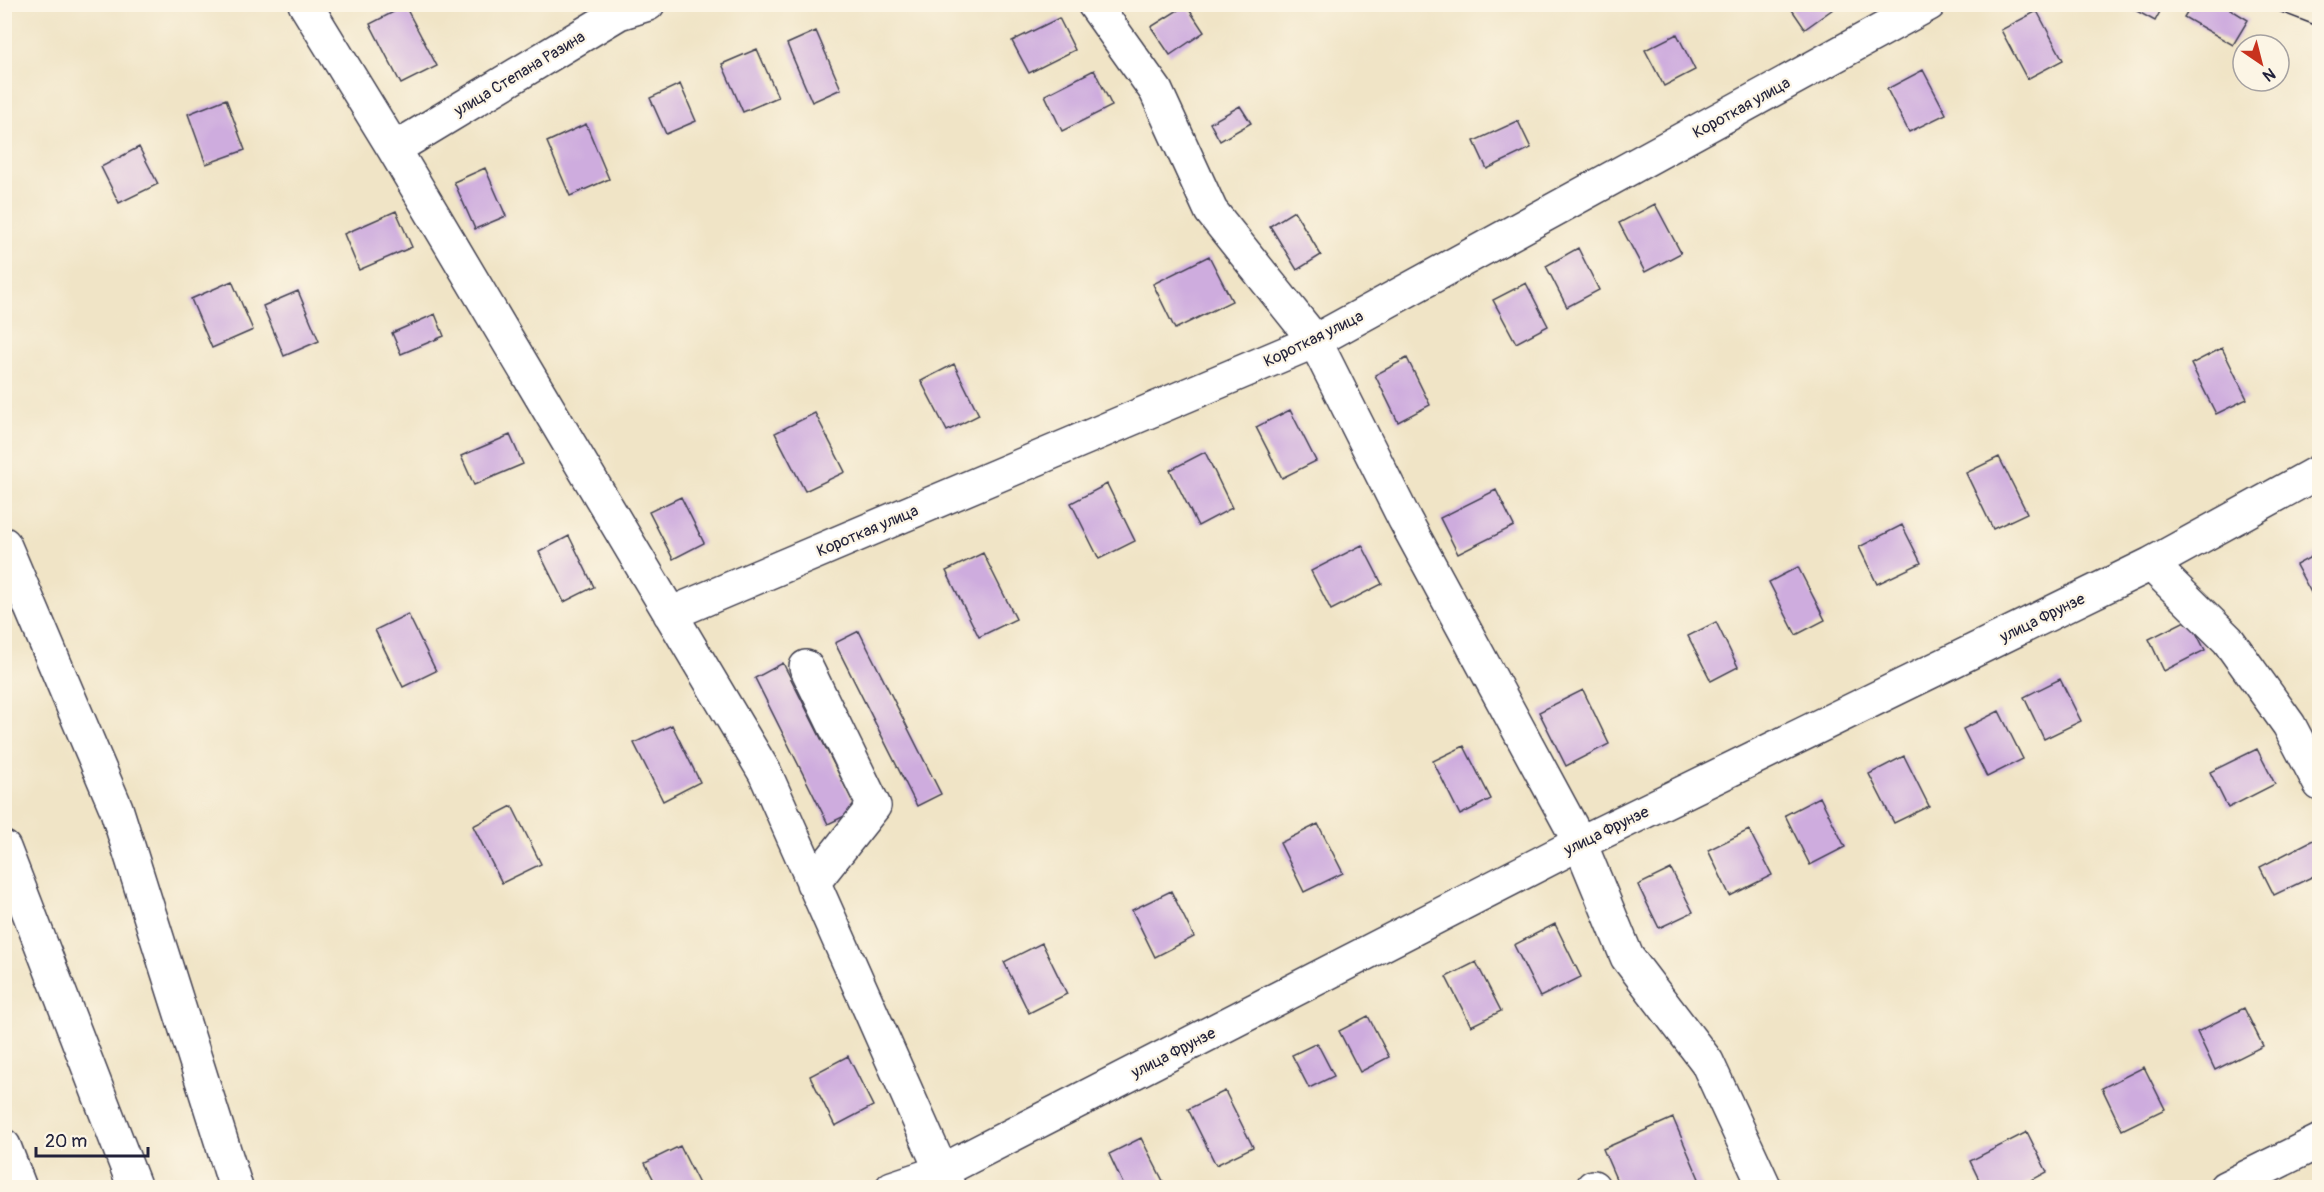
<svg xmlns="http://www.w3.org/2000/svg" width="2324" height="1192" viewBox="0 0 2324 1192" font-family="Pangolin,sans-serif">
<rect width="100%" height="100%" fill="#fcf5e5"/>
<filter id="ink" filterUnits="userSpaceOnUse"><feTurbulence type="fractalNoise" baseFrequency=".0167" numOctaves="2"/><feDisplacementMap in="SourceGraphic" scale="12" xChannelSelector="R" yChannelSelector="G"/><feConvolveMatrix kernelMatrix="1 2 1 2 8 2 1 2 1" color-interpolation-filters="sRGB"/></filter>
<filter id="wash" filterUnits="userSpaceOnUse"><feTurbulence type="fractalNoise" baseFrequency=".008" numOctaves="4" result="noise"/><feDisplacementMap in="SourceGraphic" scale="24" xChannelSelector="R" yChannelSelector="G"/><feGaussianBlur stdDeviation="1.35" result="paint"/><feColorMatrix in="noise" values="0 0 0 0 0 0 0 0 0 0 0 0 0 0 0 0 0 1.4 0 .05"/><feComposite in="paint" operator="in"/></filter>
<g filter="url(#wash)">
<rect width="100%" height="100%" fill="#f0e4c6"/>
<g id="blocks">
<path fill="#ceacde" d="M1788,4H1840L1805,29Z
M2124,4H2164L2155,21Z
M2192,4H2222L2248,20L2233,45L2184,17Z
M1186,5L1204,32L1170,55L1151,27Z
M405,6L437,66L401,84L370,24Z
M2037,11L2063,60L2027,79L2001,30Z
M1059,18L1075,50L1029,73L1012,41Z
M816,31L841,89L812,102L787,44Z
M1677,34L1695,70L1664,86L1645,50Z
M757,49L778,97L743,112L722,64Z
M1094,70L1112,106L1062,131L1045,95Z
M1923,70L1946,114L1909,132L1887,89Z
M680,84L696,121L666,134L650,98Z
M226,99L245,150L206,164L188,114Z
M1240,106L1251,123L1220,141L1210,123Z
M1518,121L1531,148L1487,169L1474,141Z
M586,124L609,179L570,196L547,142Z
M139,147L158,184L119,203L101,167Z
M485,168L506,216L475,229L454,182Z
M1655,204L1681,253L1645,272L1619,223Z
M396,211L412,247L359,270L344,234Z
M1294,211L1321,255L1297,270L1270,226Z
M1578,248L1599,290L1567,307L1546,266Z
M1209,256L1232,301L1175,329L1153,284Z
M232,281L253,330L212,348L191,299Z
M1526,283L1548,326L1516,343L1493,300Z
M298,291L319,341L284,356L263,306Z
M435,314L444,336L401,354L392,333Z
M2222,348L2247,399L2216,414L2191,364Z
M1407,358L1430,405L1398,422L1375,375Z
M954,364L979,415L947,431L921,381Z
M1290,410L1316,461L1282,478L1256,427Z
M815,413L845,472L805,491L775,433Z
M510,435L523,464L474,485L461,456Z
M1205,452L1232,508L1198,526L1170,470Z
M1999,457L2027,513L1993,529L1966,473Z
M1107,484L1135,541L1099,559L1071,503Z
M1496,490L1514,526L1458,554L1440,518Z
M681,497L704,543L673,559L649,512Z
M1902,525L1921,563L1877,584L1859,547Z
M569,536L594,587L564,602L539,552Z
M1362,545L1382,584L1331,610L1311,571Z
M2320,552V609L2296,565Z
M983,553L1016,619L979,637L946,571Z
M1798,567L1825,620L1796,635L1769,582Z
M408,614L436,671L403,687L375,630Z
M2189,619L2205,650L2164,671L2149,639Z
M1716,622L1738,667L1711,681L1688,636Z
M859,631L941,794L917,806L835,643Z
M783,663L857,810L828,824L755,678Z
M2060,679L2081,721L2044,739L2024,697Z
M1583,690L1609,744L1566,766L1539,712Z
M1999,711L2023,759L1987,777L1963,729Z
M672,725L700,782L663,801L634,743Z
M1464,746L1491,799L1460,815L1433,761Z
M2257,749L2275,784L2228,808L2210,772Z
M1904,756L1929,806L1894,823L1869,774Z
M1820,797L1845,847L1810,865L1785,815Z
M512,806L541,864L502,883L473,826Z
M1318,824L1343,873L1304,892L1280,843Z
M1749,830L1772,875L1730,896L1708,850Z
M2315,839L2320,849V873L2274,895L2260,867Z
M1671,869L1693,912L1659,928L1638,885Z
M1171,891L1194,937L1155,957L1132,910Z
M1555,924L1581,977L1540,997L1514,945Z
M1042,943L1067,994L1029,1013L1004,962Z
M1476,962L1501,1011L1471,1026L1446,977Z
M2244,1008L2263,1046L2215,1070L2197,1032Z
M1368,1016L1389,1057L1360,1072L1339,1031Z
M1317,1043L1334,1076L1309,1088L1292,1055Z
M848,1056L873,1106L835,1126L810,1076Z
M2144,1067L2165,1109L2122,1130L2102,1088Z
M1225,1091L1253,1147L1216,1165L1188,1109Z
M1673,1118L1703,1188H1620L1603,1149Z
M2027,1132L2047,1172L2017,1188H1983L1970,1161Z
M1141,1138L1164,1183L1155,1188H1125L1109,1154Z
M680,1146L701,1188H658L645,1163Z"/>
</g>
</g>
<g filter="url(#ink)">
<use href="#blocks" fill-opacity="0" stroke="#413f50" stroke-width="1.5"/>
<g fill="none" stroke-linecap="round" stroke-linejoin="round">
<defs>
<path id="minor" d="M305,4L394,149L765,773L949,1188
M1094,4L1156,91L1211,211L1315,341L1405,520L1580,843L1627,957L1707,1062L1765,1188
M394,149L619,13L648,4
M4,544L116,808L236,1188
M2151,564L2228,640L2289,725L2320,784
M670,614L1315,341L1929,4
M806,667L874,806L813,883
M4,848L135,1188
M4,1146L20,1188
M1593,1187V1188
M892,1188L940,1172L1580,843L2151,564L2320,471
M2225,1188L2320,1141"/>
</defs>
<use href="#minor" stroke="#413f50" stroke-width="36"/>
<use href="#minor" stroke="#fff" stroke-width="33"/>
<path stroke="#22223b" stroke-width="1.5" d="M2260,4L2320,27"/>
</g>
</g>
<g text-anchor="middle" stroke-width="4.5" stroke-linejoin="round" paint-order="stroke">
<g font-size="16" fill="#22223b" stroke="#fcf5e5">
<text transform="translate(519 73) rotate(-31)" y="6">улица Степана Разина</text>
<text transform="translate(1741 107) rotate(-29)" y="6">Короткая улица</text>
<text transform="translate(1313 338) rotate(-26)" y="6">Короткая улица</text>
<text transform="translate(867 530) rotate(-23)" y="6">Короткая улица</text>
<text transform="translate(2042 617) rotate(-26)" y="6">улица Фрунзе</text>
<text transform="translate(1606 830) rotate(-26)" y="6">улица Фрунзе</text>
<text transform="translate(1173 1052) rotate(-27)" y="6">улица Фрунзе</text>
</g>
</g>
<rect width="2324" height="1192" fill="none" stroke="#fcf5e5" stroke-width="24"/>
<g transform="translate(2261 63) rotate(145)"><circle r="28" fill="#fcf5e5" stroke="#a5a1a1" stroke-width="1.5"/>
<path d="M0-4.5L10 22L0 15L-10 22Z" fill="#c8321e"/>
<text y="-9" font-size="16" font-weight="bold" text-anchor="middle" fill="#22223b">N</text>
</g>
<path d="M36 1147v9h112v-9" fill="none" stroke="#22223b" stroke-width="3"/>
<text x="45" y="1147" font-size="18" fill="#22223b" stroke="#fcf5e5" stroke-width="4.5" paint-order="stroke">20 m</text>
</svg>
